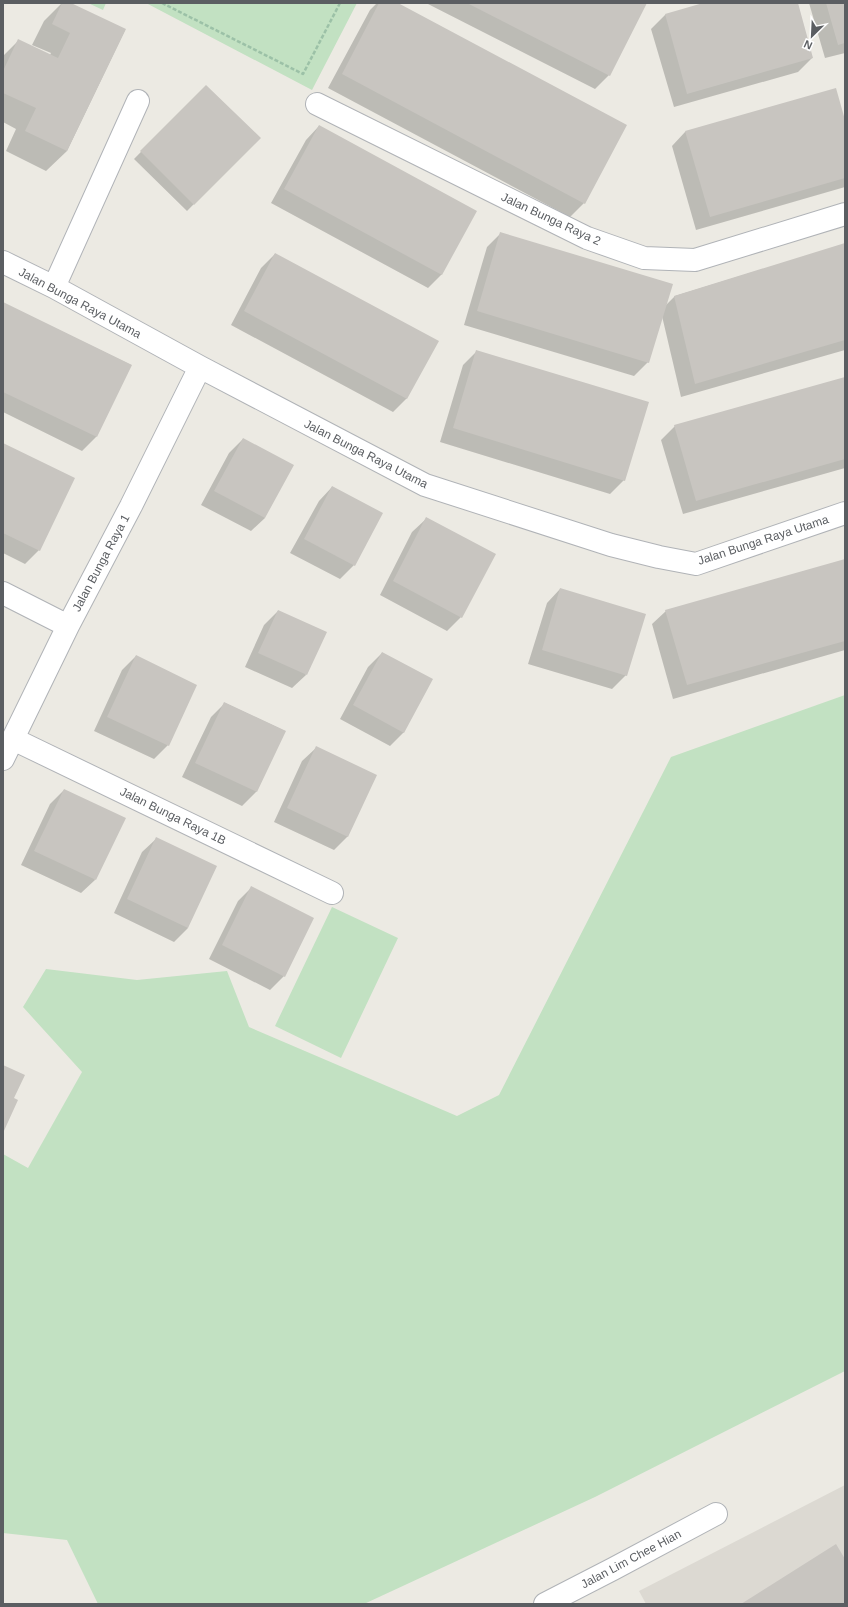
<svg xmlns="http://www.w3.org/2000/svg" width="848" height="1607" viewBox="0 0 848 1607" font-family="Helvetica,sans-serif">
<rect width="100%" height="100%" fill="#eceae3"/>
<path fill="#dcd9d2" d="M845,1485V1604H646L639,1591Z"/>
<path fill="#c2e1c2" d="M88,3H106L103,10Z
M146,3H357L312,90Z
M845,695V1371L595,1497L364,1604H98L67,1540L3,1533V1154L28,1168L82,1072L23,1007L46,969L137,980L227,971L249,1027L457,1116L499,1095L671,757Z
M332,907L398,938L341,1058L275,1026Z"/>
<path fill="#0003" d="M62,3H69L125,30L67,151L46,171L6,151L16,129L3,122V56L18,41L50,55L51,53L32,45L44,21Z
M377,3H396L584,203L570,217L328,88L370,10Z
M426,3H646L609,75L595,89Z
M706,3H797L812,58L798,72L674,107L651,29L665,15Z
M809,3H845V53L825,58Z
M206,86L259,138L187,211L134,159Z
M845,123V187L696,230L672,146L685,132Z
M319,126L442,274L428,288L271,203L306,140Z
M501,233L665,306L675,296L845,244V350L681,397L662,316L648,362L634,376L464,325L487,247Z
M275,254L407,398L393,412L231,325L261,268Z
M3,303L131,365L96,437L82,451L3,412Z
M477,351L624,480L610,494L440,442L463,365Z
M845,378V468L683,514L661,440L675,426Z
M243,439L265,518L251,531L201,505L229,453Z
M3,444L39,550L25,564L3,553Z
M332,487L354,565L340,579L290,553L319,501Z
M426,519L461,617L447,631L380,595L412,532Z
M845,560V650L673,699L652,624L666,611Z
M560,589L626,675L612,689L528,664L547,603Z
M278,611L306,675L292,688L245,667L264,625Z
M382,653L404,732L390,746L340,719L368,667Z
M136,656L168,745L154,759L94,731L122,670Z
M225,703L285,731L256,792L242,806L182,777L211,717Z
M316,748L348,836L334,850L274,822L302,761Z
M64,790L95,880L81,893L21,865L50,804Z
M156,839L188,928L174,942L114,913L142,852Z
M251,888L284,976L270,990L209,959L238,901Z"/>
<path fill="#c8c5c0" d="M62,3H71L126,29L67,151L25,131L36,108L3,93V71L18,39L58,58L70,33L52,24Z
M379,3H398L627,125L585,204L342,74Z
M467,3H647L610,76Z
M703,3H798L813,58L687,94L665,14Z
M826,3H845V43L838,45Z
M206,85L261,138L194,205L140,151Z
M836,88L845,120V178L710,217L685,131Z
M319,125L477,211L442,275L284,189Z
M500,232L673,284L649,363L477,311Z
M845,243V340L695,384L674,296Z
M275,253L439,341L407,399L244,311Z
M3,302L132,365L97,437L3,392Z
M476,350L649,402L625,481L453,428Z
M845,377V459L696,501L674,425Z
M243,438L294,465L265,518L214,491Z
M3,443L75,478L40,551L3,533Z
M332,486L383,513L355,566L304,539Z
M426,517L496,554L462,618L393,581Z
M845,559V641L687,685L665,610Z
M560,588L646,614L627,676L542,650Z
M278,610L327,632L307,675L258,653Z
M382,652L433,679L404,733L353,705Z
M136,655L197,685L169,746L107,717Z
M224,702L286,731L257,792L195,763Z
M316,746L377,775L348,837L287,808Z
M64,789L126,818L96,880L34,851Z
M156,837L217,866L188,928L127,899Z
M251,886L314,918L285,977L222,945Z
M3,1065L25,1075L14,1098L18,1100L3,1133Z
M836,1544L845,1559V1604H741Z"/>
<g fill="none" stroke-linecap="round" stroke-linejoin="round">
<defs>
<path id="minor" d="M317,104L587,238L644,258L695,260L845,214
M3,262L54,287L200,367L425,485L611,545L659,557L696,564L845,513
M54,287L138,101
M3,593L68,626
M13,739L332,893
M3,759L68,626L131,506L200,367
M545,1604L613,1569L716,1514"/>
</defs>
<use href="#minor" stroke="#b0b3b7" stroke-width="24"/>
<path stroke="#9cc1a7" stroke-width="2.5" stroke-dasharray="4 2" stroke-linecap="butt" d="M162,3L303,74L340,3"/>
<use href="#minor" stroke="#fff" stroke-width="22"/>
</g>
<g text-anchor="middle" stroke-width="3" stroke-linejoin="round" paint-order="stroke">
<g font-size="12" fill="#5b5e62" stroke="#fff">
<text transform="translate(551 219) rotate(25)" y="4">Jalan Bunga Raya 2</text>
<text transform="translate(80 303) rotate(28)" y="4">Jalan Bunga Raya Utama</text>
<text transform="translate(366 454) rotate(27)" y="4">Jalan Bunga Raya Utama</text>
<text transform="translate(763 540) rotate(-18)" y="4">Jalan Bunga Raya Utama</text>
<text transform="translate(101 563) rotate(-62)" y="4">Jalan Bunga Raya 1</text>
<text transform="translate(173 816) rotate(26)" y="4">Jalan Bunga Raya 1B</text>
<text transform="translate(631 1559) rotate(-28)" y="4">Jalan Lim Chee Hian</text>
</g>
</g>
<rect width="848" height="1607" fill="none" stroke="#5b5e62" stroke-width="8"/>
<g transform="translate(812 36) rotate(204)" stroke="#ffffff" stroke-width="3" paint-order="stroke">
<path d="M0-3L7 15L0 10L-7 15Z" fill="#5b5e62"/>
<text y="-6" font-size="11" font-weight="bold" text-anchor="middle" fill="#5b5e62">N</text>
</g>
</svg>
